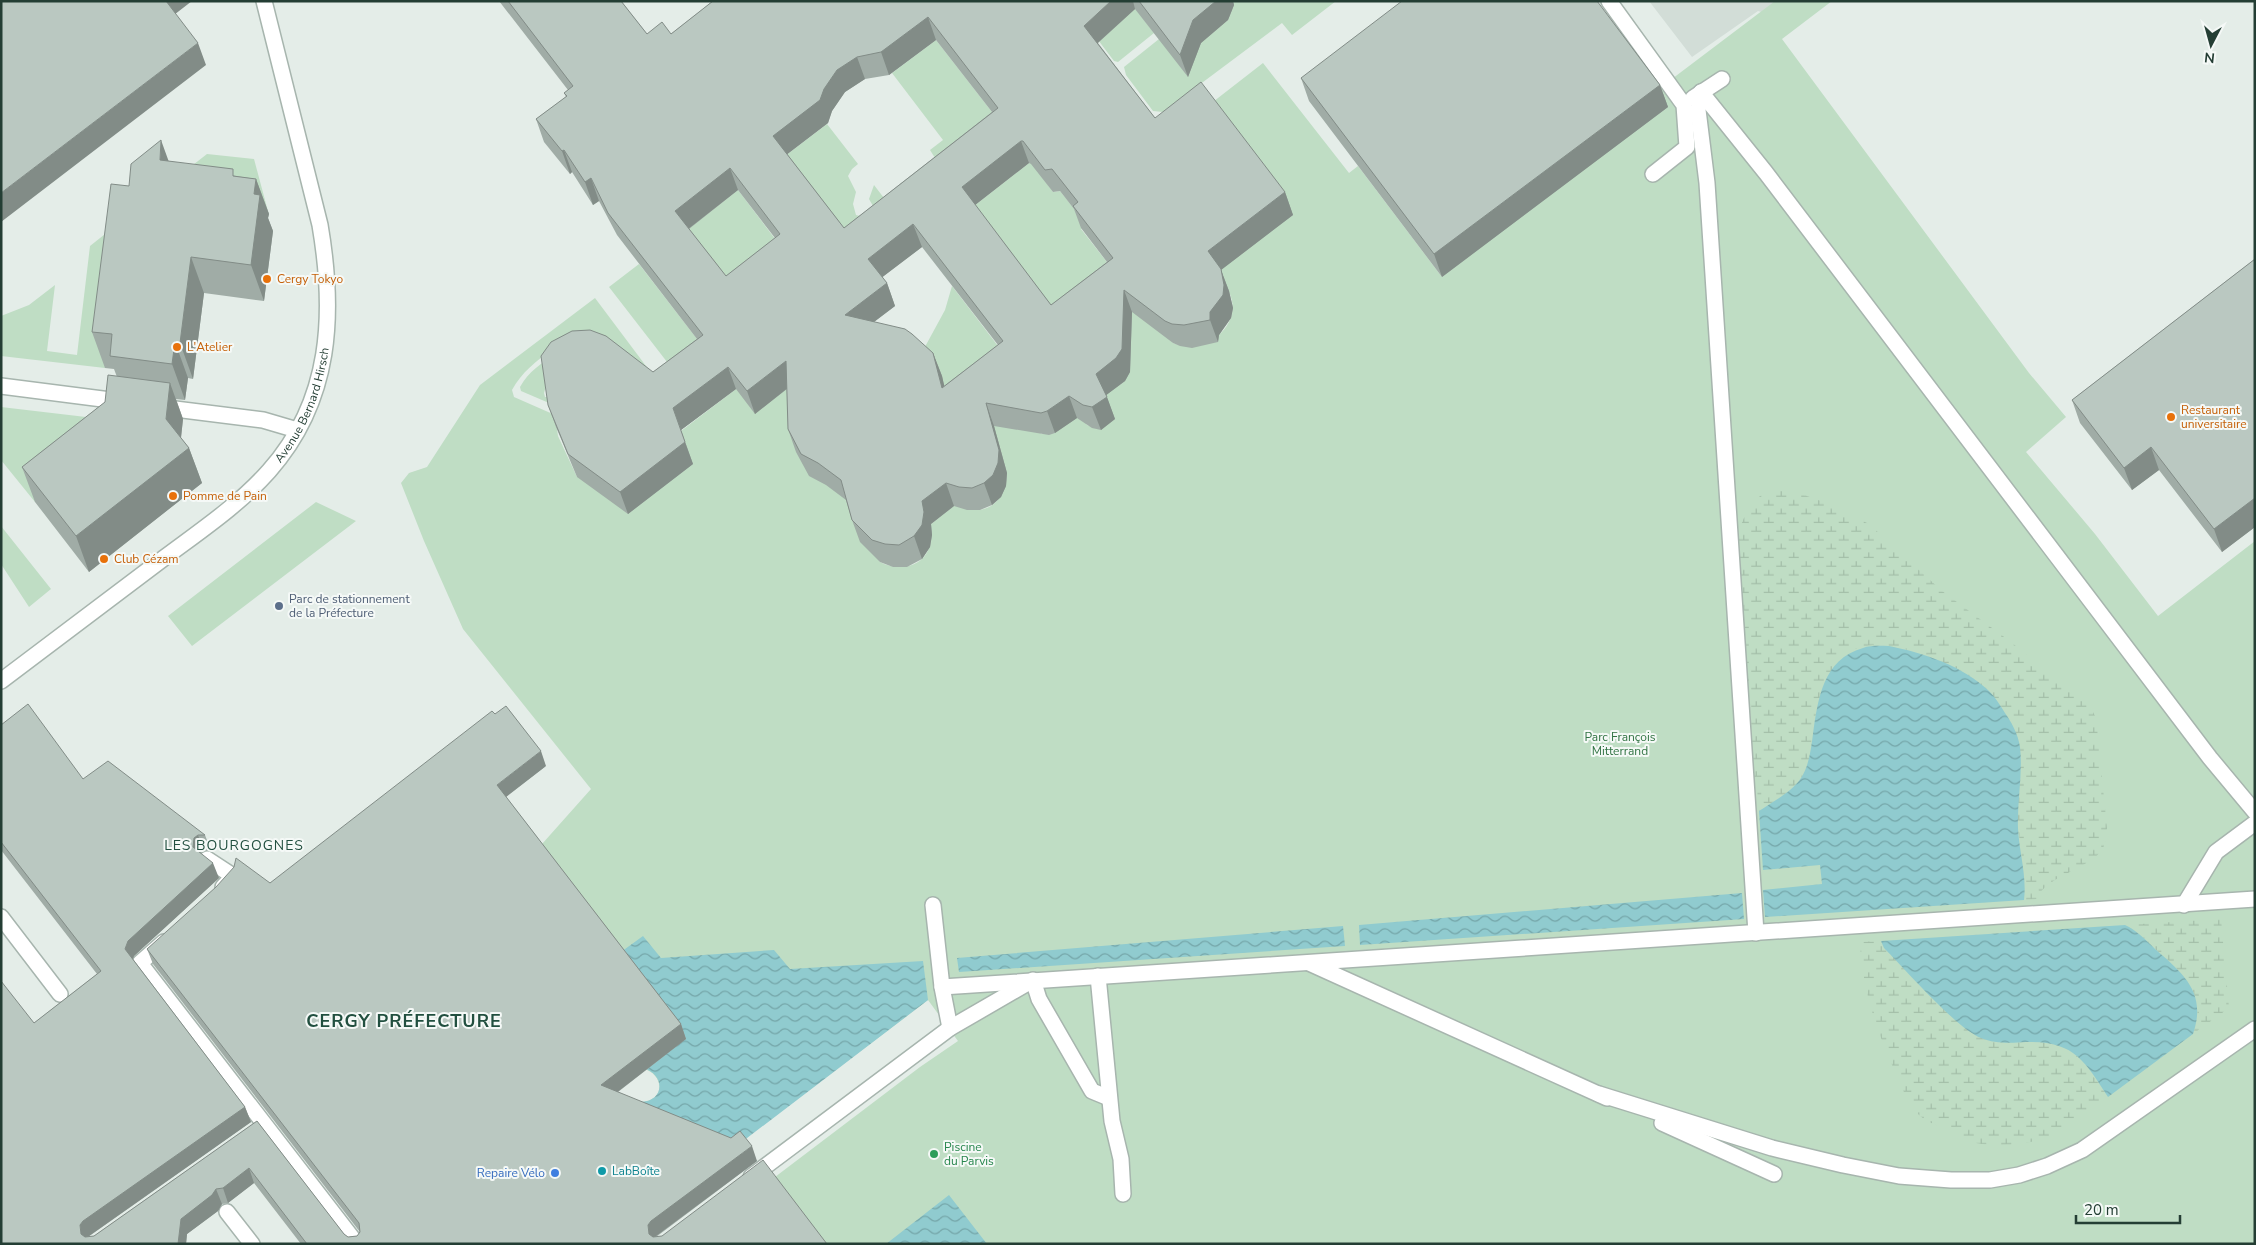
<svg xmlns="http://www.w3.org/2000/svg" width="2256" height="1245" viewBox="0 0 2256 1245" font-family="'Nunito Sans',sans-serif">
<defs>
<pattern id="wetland-marsh" width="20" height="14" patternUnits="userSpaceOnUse" patternTransform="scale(1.25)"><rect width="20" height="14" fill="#bfddc4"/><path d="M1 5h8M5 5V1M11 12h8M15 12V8" fill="none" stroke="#a4bfa9"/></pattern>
<pattern id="water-waves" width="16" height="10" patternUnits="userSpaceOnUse" patternTransform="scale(1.25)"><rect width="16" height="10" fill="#90cbcf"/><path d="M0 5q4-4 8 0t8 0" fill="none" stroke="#75a6a9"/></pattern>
</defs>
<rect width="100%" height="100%" fill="#e4ede8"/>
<path fill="#d2ddd7" d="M1649,1H1821L1793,22L1758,11L1692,57Z"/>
<path fill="#bfddc4" d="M1233,1H1336L1292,35L1282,23L1163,112L1153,111L1126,75L1124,67L1159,39L1194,48L1228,20Z
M1775,1H1832L1782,39L2029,373L2066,417L2026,452L2095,534L2158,616L2255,541V1244H821L775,1177L920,1067L958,1041L928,1000L763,1125L643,1102C666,1099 664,1074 642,1068L526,862L591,789L463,629L424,541L401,483L409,473L427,467L480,385L595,298L655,378L552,350C536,361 522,372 512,390L514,397L555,415L558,436L577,477L681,431L736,389L791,386L880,562C897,571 921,569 929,548C932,542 930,531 931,524L955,505C985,518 1004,505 1007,473L962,425L1021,375L1041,434L1055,433L1078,408L1087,425L1098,429L1095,394L1121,384L1130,372V291L1173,343C1200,354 1237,333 1232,301C1230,290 1223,282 1216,274L1209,105L1263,63L1349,173L1358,166L1442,277L1656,91Z
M1073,7L1135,8L1154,33L1118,62L1114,61Z
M936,40L1006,130L914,202L900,184L935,158L930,150L943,140L892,73Z
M827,124L858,164L852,169L848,176L856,192L853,204L856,215L860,216L873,206L869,199L874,185L897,215L852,250L781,159Z
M207,154L254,159L269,215L246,212L166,186Z
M1029,163H1032L1053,192L1060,191L1086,224L1081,229L1121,280L1059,327L970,209Z
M738,190L788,256L734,298L683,233Z
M144,203L105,368L1,356V316L29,305L55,285L47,351L77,355L90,246Z
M639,264L711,357L681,380L609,287Z
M952,286L1011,363L951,409L920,356L945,310Z
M555,354L544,393L545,397H547V394L556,406L521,391L520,387C528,372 542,363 555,354Z
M1,407L120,421L118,437L35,502L1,460Z
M316,502L356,521L192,646L168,616Z
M1,526L51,589L29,607L1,564Z"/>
<path fill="url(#wetland-marsh)" d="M1781,490L1804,495L1827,503L1869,524L1942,591L2011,642L2091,708L2096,718L2107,828C2106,835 2106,842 2103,848C2093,868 2044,876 2037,899L2024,900V872L2018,828V800L1959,670C1930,657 1877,632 1846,654C1842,657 1840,663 1837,667C1825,686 1820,696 1815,719C1812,738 1812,761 1801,778C1792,792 1772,802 1759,811L1757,788L1754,776L1738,533C1747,509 1753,492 1781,490Z
M2221,919L2229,1008L2193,1034C2208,994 2183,973 2155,949C2146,940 2137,930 2125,925Z
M1881,941V945L1971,1033L1992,1041L2042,1042L2066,1047L2082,1060L2108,1097L2062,1131C2037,1144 2005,1148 1976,1143C1966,1141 1954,1134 1945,1129C1936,1125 1925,1121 1918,1114C1908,1103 1902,1088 1896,1074C1877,1032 1862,989 1860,942Z"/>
<path fill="url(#water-waves)" d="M1889,646C1924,653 1963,666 1989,691C1995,697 2000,705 2005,713C2012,723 2018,734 2020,747C2023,774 2017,801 2018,828C2019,852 2027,875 2024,900L1765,917L1763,890L1822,884L1820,865L1763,870L1759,811C1772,802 1792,792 1801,778C1809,766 1811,749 1813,734C1818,699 1823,659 1863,648C1871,645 1881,646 1889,646Z
M1742,893L1744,919L1360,945L1359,925Z
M2125,925C2136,930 2146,940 2155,949C2184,974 2207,993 2193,1034L2108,1097C2084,1060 2074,1041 2026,1042C2012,1043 1995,1044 1981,1038C1957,1029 1905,969 1884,948L1881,941Z
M1343,926L1345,946L959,972L957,958Z
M643,936L661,958L774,950L790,969L923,961L928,1000L734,1148L639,1102C664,1103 667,1075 643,1068L603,965Z
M949,1195L987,1244H886Z"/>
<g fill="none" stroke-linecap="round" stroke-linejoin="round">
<defs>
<g id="minor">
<path d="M1609,1L1684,105L1687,147L1653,174"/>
<path d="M1701,92L1766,173L2210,758L2255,812"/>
<path d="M1701,92L1698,110L1707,183L1756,933"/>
<path d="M1693,98L1722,79"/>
<path d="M1,386L126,402"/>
<path d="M159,407L263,420L297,430"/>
<path id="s1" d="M1,681C56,640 110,599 164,558C200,531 239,505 269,471C332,400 335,313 320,225L264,1"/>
<path d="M207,859L233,876L223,887"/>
<path d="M933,905L942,987L950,1028"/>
<path d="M2184,905L2216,852L2255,823"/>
<path d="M1,917L60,994"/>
<path d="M164,942L140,963L357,1244"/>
<path d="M1309,963L1607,1098"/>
<path d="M1098,976L1112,1121L1121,1159L1123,1194"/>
<path d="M942,987L2255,899"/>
<path d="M1599,1094L1772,1148L1843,1165L1899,1176L1951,1180H1990L2019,1175L2047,1166L2082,1150L2255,1029"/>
<path d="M1662,1123L1774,1174"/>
<path d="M751,1177L950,1028L1033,980L1039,999L1092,1091L1109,1098"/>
<path d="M227,1212L252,1244"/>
</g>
</defs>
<use href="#minor" stroke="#a7b5ae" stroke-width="18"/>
<use href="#minor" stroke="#fff" stroke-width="15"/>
</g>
<path fill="#a0aca6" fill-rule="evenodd" d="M499,1H621L647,34H671L713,1H1233L1234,5L1228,20L1201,43L1188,77L1135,9L1098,43L1155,118L1285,192L1293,215L1221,270L1229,291L1233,308L1231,318L1219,335L1218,342L1192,348L1180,346L1173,343L1132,312L1130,372L1125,381L1106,395L1115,419L1101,430L1092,428L1077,418L1055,433L1049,435L994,426L1007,473L1006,486L1001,497L992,505L980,510H967L954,506L931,524L932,535L930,547L922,559L907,567H893L880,562L860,542L852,520L846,500L826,485L809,476L796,452L788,429L787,389L755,414L736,389L681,430L693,464L628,514L577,477L556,427L548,405L653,372L697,339L617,235L599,201L593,205L572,172L570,174L544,142L536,119L566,97L564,93L568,90ZM936,40L992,112L844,228L787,154L828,123L832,111L845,92L865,79L889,75ZM1029,163L1031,164L1053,192L1060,191L1074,209L1081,228L1107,262L1051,305L975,205ZM738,190L775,238L726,276L689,229ZM922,247L998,345L944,386L942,376L933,353L874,322L895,306L887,283L882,277Z
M1301,78L1660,85L1668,107L1442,277L1309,101Z
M169,161L236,176L256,179L269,214L268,218L273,231L264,301L204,293L193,379L188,378L185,400L176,399L183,419L181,438L189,448L202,483L89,572L35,502L22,467L105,402L117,377L114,369L105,368L92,332L129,186Z
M2255,259V527L2222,552L2159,470L2132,490L2080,423L2072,400Z
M1,725L83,779L205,835L211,851L203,850L200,853L219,878L134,956L133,959L245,1107L251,1122L88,1237L94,1236L257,1121L344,1234L348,1237L357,1236L360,1232L153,964L147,949L270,883L546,766L506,797L681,1024L686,1039L618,1092L757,1161L656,1237L827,1244H301L254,1183L228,1203L222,1204L218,1211L187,1234L186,1244H1L34,1023L97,974L1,850Z"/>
<path fill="#828c87" d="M164,1H192L170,18Z
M1111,1H1133L1135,9L1092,48L1084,26Z
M1216,1H1233L1234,5L1228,20L1201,43L1188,77L1180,55L1193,20Z
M928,17L936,40L889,75L881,52Z
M198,43L206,65L1,222V193Z
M857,57L865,79L845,92L832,111L828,123L781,159L773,136L824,89L837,70Z
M1660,85L1668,107L1442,277L1434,254Z
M161,140L174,176L160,160Z
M1021,141L1029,163L970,209L962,187Z
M564,150L572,172L570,174L562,151Z
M730,168L738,190L683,233L675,211Z
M591,178L599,201L593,205L585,182Z
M256,179L269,214L268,218L273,231L264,301L251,265L254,194Z
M1285,192L1293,215L1221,270L1229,291L1233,308L1231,318L1219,335L1218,342L1210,320L1208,251Z
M913,224L922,247L876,282L868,259Z
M191,257L204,293L193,379L180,343Z
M887,283L895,306L854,337L845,315Z
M1124,290L1132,312L1130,372L1125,381L1105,396L1096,374Z
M175,342L188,378L185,400L172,364Z
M933,353L942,376L950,410L942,388Z
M786,361L794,383L755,414L747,391Z
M728,367L736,389L681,430L673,408Z
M170,383L183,419L179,455L166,419Z
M1069,396L1077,418L1055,433L1047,411Z
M1107,397L1115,419L1101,430L1092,407Z
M986,403L994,426L1007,473L1006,486L1001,497L992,505L984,483Z
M685,442L693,464L628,514L620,492Z
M2151,447L2159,470L2132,490L2124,468Z
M189,448L202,483L89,572L76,536Z
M946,483L954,506L931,524L932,535L930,547L922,559L914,536L922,501Z
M2255,498V527L2222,552L2214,529Z
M541,751L546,766L502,800L497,785Z
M198,835L203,850L199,854L193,847L194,838Z
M213,863L219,878L134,956L131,964L125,949L128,941Z
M681,1024L686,1039L607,1100L601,1085Z
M245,1107L251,1122L89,1236L85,1241L81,1234L80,1225L83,1221Z
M752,1146L757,1161L656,1236L653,1241L649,1234L648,1225L651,1221Z
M249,1168L254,1183L228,1203L223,1188Z
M216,1189L222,1204L218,1211L187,1234L186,1244H178L181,1219Z"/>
<path fill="#bac8c1" stroke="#828c87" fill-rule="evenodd" d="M1,1H166L198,43L1,193Z
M508,1H621L647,34L662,22L671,34L713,1H1111L1084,26L1155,118L1201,82L1285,192L1208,251L1221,269L1224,285L1223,295L1210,312V320L1184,325L1172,324L1165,321L1124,290L1122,349L1116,358L1096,374L1107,397L1092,407L1083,405L1069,396L1047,411L1041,413L986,403L999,450L998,463L993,475L984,483L972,488L959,487L946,483L922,501L924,512L922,525L914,536L899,545L885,544L872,540L852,520L841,480L818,463L801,454L788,429L786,361L747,391L728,367L673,408L685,442L620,492L568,454L548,405L541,356L551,342L572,331L590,330L606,336L653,372L703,335L608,213L591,178L585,182L564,150L562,151L536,119L567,96L564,93L573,86ZM928,17L998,108L844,228L773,136L820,100L824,89L837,70L857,57L881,52ZM1021,141H1023L1045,170L1052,169L1078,202L1073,206L1113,258L1051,305L962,187ZM730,168L780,234L726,276L675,211ZM913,224L1003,341L942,388L933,353L912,334L905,329L845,315L887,283L868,259Z
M1139,1H1216L1193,20L1180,55Z
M1402,1H1597L1660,85L1434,254L1301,78Z
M161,140L160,160L233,169V176L256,179L254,194L260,195L251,265L191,257L180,343L175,342L172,364L110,356L112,334L92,332L111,184L129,186L131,164Z
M2255,259V498L2214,529L2151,447L2124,468L2072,400Z
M108,375L170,383L166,419L189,448L76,536L22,467L105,402Z
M28,704L83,779L108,761L205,835H198L194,838L193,847L213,863L128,941L125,949L245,1107L83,1221L80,1225L81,1234L85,1237L94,1236L257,1121L344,1234L348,1237L357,1236L360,1232L359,1223L147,949L216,887L234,867L236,858L270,883L492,711L495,714L506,706L541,751L497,785L681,1024L601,1085L731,1138L740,1131L752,1146L651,1221L648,1225L649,1234L653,1237L662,1236L763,1160L827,1244H307L249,1168L223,1188L216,1189L212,1195L181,1219L178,1244H1V981L34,1023L101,971L1,842V725Z"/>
<g fill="#e8710a" stroke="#f5f9f7" stroke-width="2">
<circle cx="267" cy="279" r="5"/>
<circle cx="177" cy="347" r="5"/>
<circle cx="2171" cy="417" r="5"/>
<circle cx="173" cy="496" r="5"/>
<circle cx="104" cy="559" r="5"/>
</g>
<circle fill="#5c6f8a" stroke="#f5f9f7" stroke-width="2" cx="279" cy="606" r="5"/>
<circle fill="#2e9e5b" stroke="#f5f9f7" stroke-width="2" cx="934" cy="1154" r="5"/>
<circle fill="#0f9aa8" stroke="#f5f9f7" stroke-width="2" cx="602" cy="1171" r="5"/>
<circle fill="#3f7fe0" stroke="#f5f9f7" stroke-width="2" cx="555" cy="1173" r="5"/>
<g text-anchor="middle" stroke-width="4" stroke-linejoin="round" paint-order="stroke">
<g font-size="12" fill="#c56008" stroke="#f5f9f7" text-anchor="start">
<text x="277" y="283">Cergy Tokyo</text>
<text x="187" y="351">L'Atelier</text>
<text x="2181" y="414">Restaurant<tspan x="2181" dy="14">universitaire</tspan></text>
<text x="183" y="500">Pomme de Pain</text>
<text x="114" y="563">Club Cézam</text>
</g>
<g font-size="12" fill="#243e34" stroke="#f5f9f7">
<text dy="4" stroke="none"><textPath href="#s1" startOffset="416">Avenue Bernard Hirsch</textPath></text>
</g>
<g font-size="12" fill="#4e5e75" stroke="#f5f9f7" text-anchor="start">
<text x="289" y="603">Parc de stationnement<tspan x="289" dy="14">de la Préfecture</tspan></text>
</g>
<g font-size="12" fill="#317343" stroke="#f5f9f7">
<text x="1620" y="741">Parc François<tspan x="1620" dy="14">Mitterrand</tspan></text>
</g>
<g font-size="12" fill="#27864d" stroke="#f5f9f7" text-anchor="start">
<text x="944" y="1151">Piscine<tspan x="944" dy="14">du Parvis</tspan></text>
</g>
<g font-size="12" fill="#0d838f" stroke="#f5f9f7" text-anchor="start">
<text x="612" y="1175">LabBoîte</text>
</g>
<g font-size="12" fill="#366cbe" stroke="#f5f9f7" text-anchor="end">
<text x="545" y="1177">Repaire Vélo</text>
</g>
<g font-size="14" letter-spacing="1" fill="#214f3f" stroke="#f5f9f7">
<text x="234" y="850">LES BOURGOGNES</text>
</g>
<g font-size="18" font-weight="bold" letter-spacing="1" fill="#214f3f" stroke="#f5f9f7">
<text x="404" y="1027">CERGY PRÉFECTURE</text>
</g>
</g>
<rect width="2256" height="1245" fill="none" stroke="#243e34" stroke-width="5"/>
<g transform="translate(2211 45) rotate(186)" stroke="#f5f9f7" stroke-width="4" paint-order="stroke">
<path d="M0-4L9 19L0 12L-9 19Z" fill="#243e34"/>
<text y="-8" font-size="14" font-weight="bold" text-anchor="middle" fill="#243e34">N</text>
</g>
<path d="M2076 1215v8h104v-8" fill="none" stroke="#243e34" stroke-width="2.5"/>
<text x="2084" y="1215" font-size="15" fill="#243e34" stroke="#f5f9f7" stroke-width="4" paint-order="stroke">20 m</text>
</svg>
